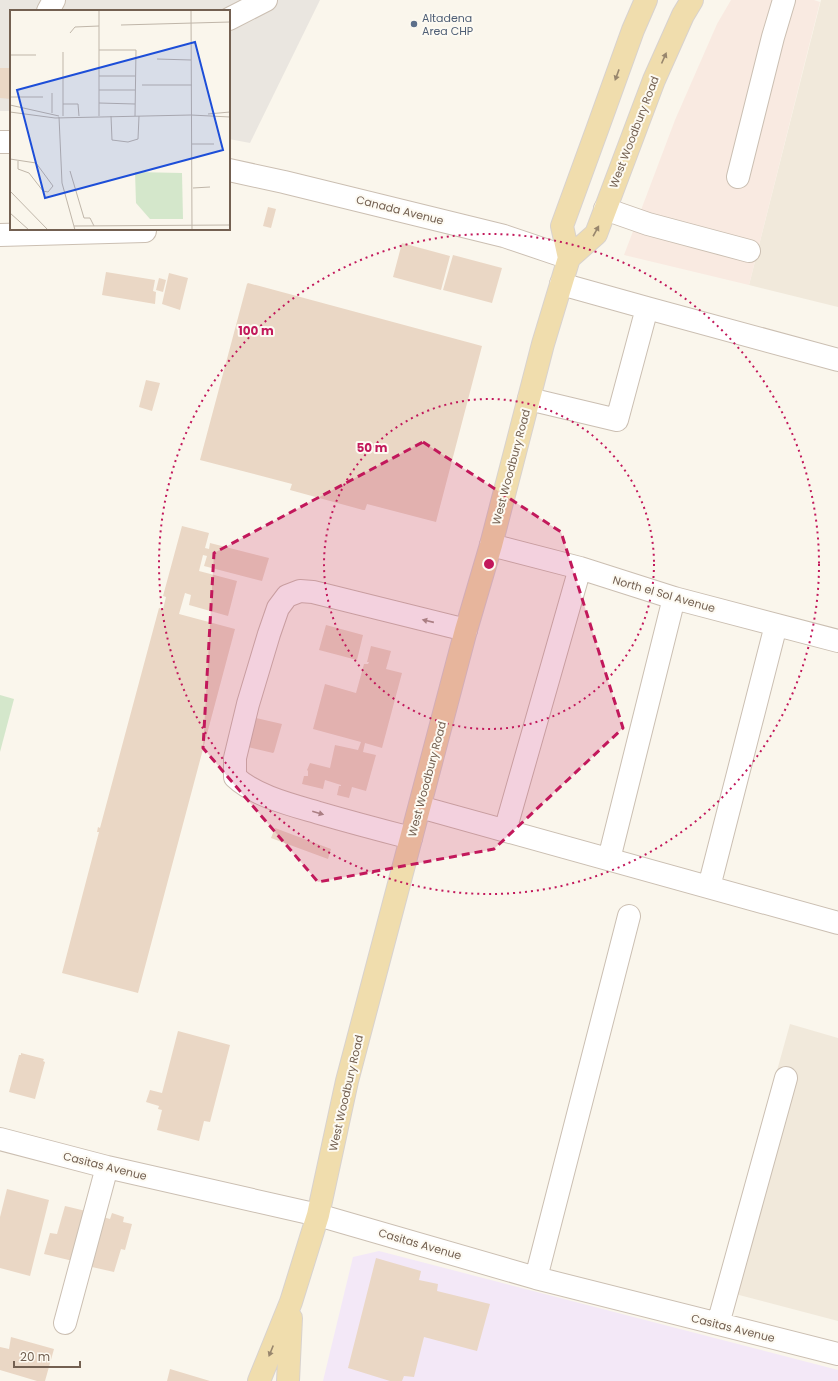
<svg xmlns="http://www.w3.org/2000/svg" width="838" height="1381" viewBox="0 0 838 1381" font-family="Poppins,sans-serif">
<rect width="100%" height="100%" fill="#faf6ec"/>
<path fill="#f1e9db" d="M821,0H838V307L749,285Z
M790,1024L838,1038V1321L716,1289Z"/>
<path fill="#f9eae1" d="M731,0H814L820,2L749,285L624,255L675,120L717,24Z"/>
<path fill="#eae6e0" d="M0,0H320L250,143L229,139V11H11V111H0Z"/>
<path fill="#f3e8f7" d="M379,1251L838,1370V1381H323L353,1257Z"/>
<path fill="#d4e7cb" d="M0,695L14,699L0,752Z"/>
<path fill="#ead7c5" d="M0,68H11V99L0,98Z
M268,207L276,209L271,228L263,226Z
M402,243L450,256L441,290L393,277Z
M453,255L502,268L492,303L443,290Z
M106,272L155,280L153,291L156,292L155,304L102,295Z
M169,273L188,278L180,310L162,304Z
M159,278L166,280L163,292L156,290Z
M248,283L482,346L436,522L367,504L365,510H363L290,490L292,484L200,460L247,284Z
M146,380L160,383L152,411L139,407Z
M182,526L209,533L205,548L209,549L210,543L269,558L262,581L204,566L207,556L203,555L199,571L237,581L228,616L189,605L191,595L185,593L179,614L235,629L138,993L62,973L99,832H97L98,827L100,828L159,608L163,609L166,597L163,596Z
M326,625L363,635L357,660L319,650Z
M371,646L391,651L386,669L402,673L382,748L365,743L363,752L376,755L366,791L352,787L349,798L337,795L339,786H341V785L325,780L323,789L302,784L304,776H308V771L307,770L310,763L330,768L335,745L358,750L361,742L313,729L325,684L356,693L364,664H368L369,662H367Z
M256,718L282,724L274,752L273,753L248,747Z
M275,828L331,849L328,859L271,838Z
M178,1031L230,1045L210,1122L204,1121L199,1141L157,1130L162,1110L158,1109L159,1106L146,1102L150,1090L162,1093Z
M21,1053L44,1059L43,1061L45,1062L35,1099L9,1092L19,1055H21Z
M7,1189L49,1200L30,1276L0,1268V1217Z
M65,1206L90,1212L77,1262L44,1254L50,1233L57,1234Z
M112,1213L124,1217L123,1222L132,1224L125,1250L121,1249L114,1272L92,1267L98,1243L96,1242L103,1217L110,1219Z
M376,1258L421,1271L419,1280L438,1284L437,1291L490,1304L477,1351L424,1337L414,1377L404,1376L402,1381H390L348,1368Z
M11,1337L54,1349L45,1381H37L0,1370V1347L9,1349Z
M170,1369L210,1381H167Z"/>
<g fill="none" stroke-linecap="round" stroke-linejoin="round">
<defs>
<path id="minor" d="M48,11L54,0
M229,19L266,0
M0,142H11
M229,170L284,182L504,236L569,258
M738,177L773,37L784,0
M605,209L648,224L749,251
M0,235L145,231
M647,308L838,360
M529,399L617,420L647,308L561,284
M491,545L580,568L674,598L838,641
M420,807L838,923
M505,831L580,568
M411,838C380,830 350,822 319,813C292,805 255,796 235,777V758L248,704L269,634L278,608L287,596L300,591L313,592L466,630
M609,859L674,598
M709,887L776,625
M0,1139L107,1167L318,1215L536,1278L838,1354
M536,1278L629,916
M65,1323L107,1167
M718,1324L786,1078"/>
<path id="major" d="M569,258L596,234L654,80L683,15L692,0
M259,1381L291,1302L318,1215L347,1081L466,630L491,545L543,344L569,258L562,226L597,130L633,30L646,0
M288,1381L291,1318"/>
</defs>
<use href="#minor" stroke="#cbbfb2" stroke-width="24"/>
<use href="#major" stroke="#d8d2ce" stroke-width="24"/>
<use href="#minor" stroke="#fff" stroke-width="22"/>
<use href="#major" stroke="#f0ddad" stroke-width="22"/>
</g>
<defs><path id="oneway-solid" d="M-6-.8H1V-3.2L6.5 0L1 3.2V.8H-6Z"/></defs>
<g fill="#98866d">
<use href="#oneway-solid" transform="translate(664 58) rotate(-66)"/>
<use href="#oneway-solid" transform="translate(617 75) rotate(110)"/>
<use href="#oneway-solid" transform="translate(596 231) rotate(-61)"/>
<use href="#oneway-solid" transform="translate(271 1351) rotate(112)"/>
</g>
<g fill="#a4988e">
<use href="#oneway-solid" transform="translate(428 621) rotate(-167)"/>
<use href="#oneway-solid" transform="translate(318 813) rotate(16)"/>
</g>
<path fill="#c2185b" fill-opacity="0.2" stroke="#c2185b" stroke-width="3" stroke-dasharray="8 5" stroke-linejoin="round" d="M423,442L561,532L623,728L494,849L318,882L203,748L214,553Z"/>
<g fill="none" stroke="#c2185b" stroke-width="2" stroke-dasharray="2 4">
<circle cx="489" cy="564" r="165"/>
<circle cx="489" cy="564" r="330"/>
</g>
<circle fill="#5c6f8a" stroke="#fdfaf2" stroke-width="1.5" cx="414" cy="24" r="4"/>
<g text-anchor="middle" stroke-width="4" stroke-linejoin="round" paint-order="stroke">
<g font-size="11" fill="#4e5e75" stroke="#fdfaf2" text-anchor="start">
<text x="422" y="22">Altadena<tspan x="422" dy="13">Area CHP</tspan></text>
</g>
<g font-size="11" fill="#736051" stroke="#fdfaf2">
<text transform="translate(634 132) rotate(-69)" y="4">West Woodbury Road</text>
<text transform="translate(400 210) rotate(14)" y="4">Canada Avenue</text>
<text transform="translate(511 467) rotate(-75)" y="4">West Woodbury Road</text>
<text transform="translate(664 594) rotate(16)" y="4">North el Sol Avenue</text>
<text transform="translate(427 779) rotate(-75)" y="4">West Woodbury Road</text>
<text transform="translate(346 1093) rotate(-77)" y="4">West Woodbury Road</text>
<text transform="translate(105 1166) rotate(14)" y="4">Casitas Avenue</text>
<text transform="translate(420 1244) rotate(16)" y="4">Casitas Avenue</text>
<text transform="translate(733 1328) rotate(14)" y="4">Casitas Avenue</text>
</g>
</g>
<g transform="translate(10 10)">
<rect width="220" height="220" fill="#faf6ec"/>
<path d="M125,162L172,163L173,209H140L126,193Z" fill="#d4e7cb"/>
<path fill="none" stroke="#c0b6a9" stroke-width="1" d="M89,0V106M181,0L182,220M111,15L220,12M60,23L65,17L89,16M89,40H126L125,106M0,45H26M147,49L181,50M89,66H125M132,75H182M89,80H125M0,87H33M89,93L125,94M53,94V42M0,95L49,106M0,102L45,108L181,105L220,107M42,103V83M198,104L220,102M53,106V94H68L69,106M101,106L102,130L118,132L128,129L129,106M49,107L52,173L65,220M182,134H204M0,149L26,153L43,176L38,182L33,181L19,163L8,159V151M60,161L74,208H80L84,216M183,178L200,177M0,181L38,220M0,203L19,220M64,216L220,215"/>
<path fill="#1d4ed8" fill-opacity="0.15" stroke="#1d4ed8" stroke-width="2" d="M185,32L213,140L35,188L7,80Z"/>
<rect width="220" height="220" fill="none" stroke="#736051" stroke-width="2"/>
</g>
<circle cx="489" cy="564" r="6" fill="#c2185b" stroke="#fdfaf2" stroke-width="2"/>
<g font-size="12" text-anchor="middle" font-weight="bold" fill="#c2185b" stroke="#fdfaf2" stroke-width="4" stroke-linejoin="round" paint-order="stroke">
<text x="256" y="335">100 m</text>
<text x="372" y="452">50 m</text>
</g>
<path d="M14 1361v6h66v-6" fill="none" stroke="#736051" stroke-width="2"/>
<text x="20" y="1361" font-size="12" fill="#736051" stroke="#fdfaf2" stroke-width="3" paint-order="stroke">20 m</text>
</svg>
